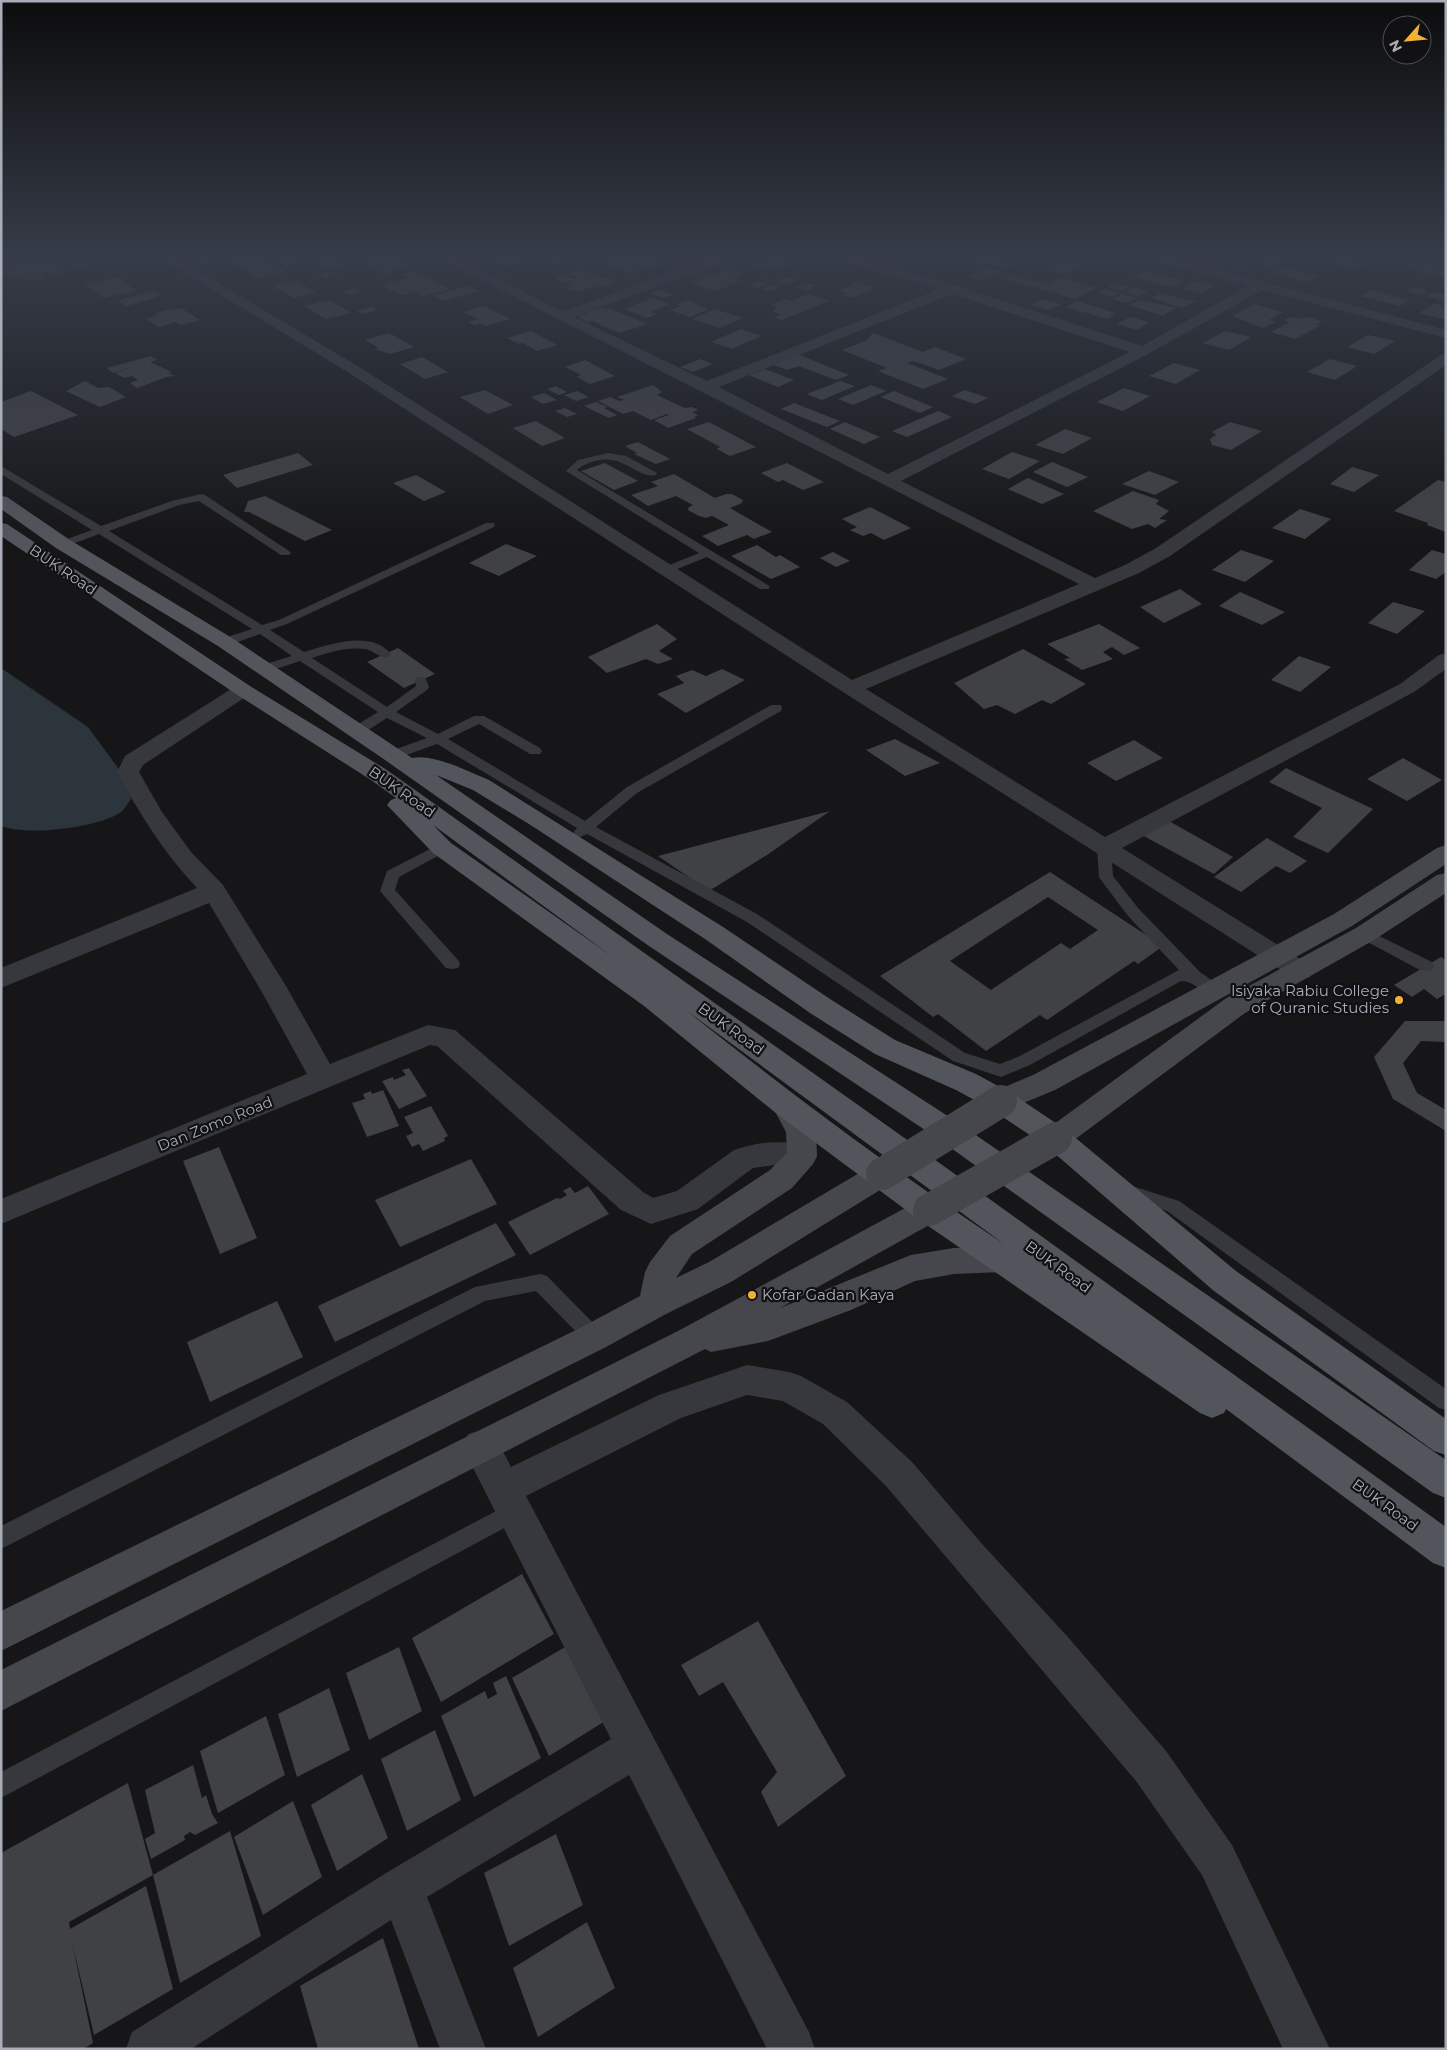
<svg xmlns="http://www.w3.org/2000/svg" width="1447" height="2050" viewBox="0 0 1447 2050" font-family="Montserrat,sans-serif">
<rect width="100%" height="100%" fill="#161618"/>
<path fill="#2c353c" d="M1,668L88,727L118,768L126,782L131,799C127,804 124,811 118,814C94,828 28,836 1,826Z"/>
<path fill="#404145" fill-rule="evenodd" d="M250,256H258L286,271L260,278L229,262Z
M295,256L305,261L285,266L275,261Z
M354,256H391L412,266L384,274Z
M500,256H534V257L507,266L490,260Z
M621,256L641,257L672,256L657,262L663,264L631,273L612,266L629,260L610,266L600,262Z
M974,256H985L1014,264L1005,268L983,262L979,264L966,260Z
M329,257L345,265L328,269L313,262Z
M204,258L212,263L204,265L195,260Z
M776,258L793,264L774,271L766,268L761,270L752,267Z
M1269,258L1283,261L1271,267L1260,264Z
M1340,258L1351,260L1349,261L1364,265L1356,270L1331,263Z
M557,259L565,262L554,265L546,262Z
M92,260L98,263L78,268L72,265Z
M1060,260L1083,265L1064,274L1043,268Z
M43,261H53L67,267L61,269L66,271L53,275L46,272L40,274L46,277L31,281L26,279L21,280L14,276L10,277L1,271L3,270L1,269L18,264Z
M1416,261L1446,269V276L1443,278L1405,267Z
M1241,265L1251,268L1242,273L1230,271Z
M1280,266L1318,276L1306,282L1268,272Z
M988,267L1004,271L984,280L968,276Z
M727,269L742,274L732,278L740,281L715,291L691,283Z
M582,270L616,282L598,288L593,286L578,292L566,288L573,285L554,279L564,275L573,279L578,277L569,274Z
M330,271L338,275L326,278L318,274Z
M414,271L449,289L422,297L414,292L401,295L381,285L408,278L402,275Z
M1144,271L1165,276L1183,282L1176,288L1133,277Z
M1013,275L1048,284L1061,278L1096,288L1075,299L1004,279Z
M116,277L137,290L104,298L84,285Z
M788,277L798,280L787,285L777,282Z
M295,280L316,292L294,298L273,286Z
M759,281L768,284L757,288L748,285Z
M1194,281L1214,286L1202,294L1182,289Z
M857,282L875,288L852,298L842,295L847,293L838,291Z
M807,283L817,285L806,291L796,288Z
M1113,284L1129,287L1123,291L1107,287Z
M771,285L780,288L769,291L761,289Z
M468,286L479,291L444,301L433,296Z
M1135,287L1148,291L1138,296L1126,292Z
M1412,287L1428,291L1422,295L1407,292Z
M354,288L361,292L349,295L342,291Z
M1103,289L1120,293L1113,297L1098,292Z
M659,290L673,295L665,298L651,293Z
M1370,290L1409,300L1400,306L1360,296Z
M152,291L161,296L127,306L117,301Z
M1434,292L1446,295V298L1442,301L1426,296Z
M1160,293L1179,298L1196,301L1182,308L1152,298Z
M809,294L829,301L781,320L774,317L782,315L772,311L778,307L770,305L785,299L791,301Z
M1122,294L1137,298L1125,303L1113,299Z
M652,298L669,304L651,312L657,314L647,318L624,309Z
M1042,299L1061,304L1048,310L1031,305Z
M329,300L351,313L326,319L304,306Z
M688,300L694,302L693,303L709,309L690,317L670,310L681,306L676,304Z
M1140,300L1168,306L1176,308L1163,316L1129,305Z
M1077,301L1116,313L1108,319L1066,307Z
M1435,303L1444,306L1440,308L1446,309V320L1419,313Z
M1254,304L1283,312L1269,320L1276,322L1263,328L1233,316Z
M484,306L510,319L486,326L481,323L475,325L468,322L478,319L463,312Z
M372,307L378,310L363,314L356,311Z
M181,308L200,320L181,325L176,322L159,327L146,319L158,315L155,313Z
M601,308L610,309L647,324L619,333L592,321L589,322L579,318V316Z
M715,309L742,318L720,328L692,319Z
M1130,317L1149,322L1137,330L1117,324Z
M1291,317L1300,319L1306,317L1322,321L1316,325L1320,326L1295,339L1271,332L1290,322L1283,320Z
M741,329L761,336L732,349L711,342Z
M531,331L557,345L537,351L523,343L519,344L507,338Z
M1226,331L1251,337L1229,350L1202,343Z
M389,333L414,347L390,354L375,349L379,348L365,340Z
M873,333L923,352L935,347L966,359L939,370L914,361L907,363L948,379L923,389L878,371L887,368L842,350L867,340Z
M1368,335L1395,341L1374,354L1347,347Z
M797,354L812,360L849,375L836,380L799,366L787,370L771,364Z
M151,356L158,360L150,362L172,372L168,373L175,376L166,377L137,388L130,383L138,380L132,376L124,378L115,373L136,366L113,373L107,368Z
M422,357L448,372L425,379L400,364Z
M700,359L713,364L693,372L680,367Z
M1330,359L1357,366L1335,380L1307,372Z
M585,360L615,376L590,384L577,377L581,375L565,367Z
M1174,363L1200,370L1176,384L1149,376Z
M765,369L794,380L778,387L749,375Z
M85,381L98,388L109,387L126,397L100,407L66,391Z
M840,381L855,386L822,400L807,394Z
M653,385L662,392L657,395L685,408L692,407L698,410L692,412L698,415L694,417L696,418L668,428L654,420L669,415L667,414L651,420L633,411L623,414L598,401L610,397L619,401L624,400L617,397Z
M871,385L886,391L853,405L838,399Z
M556,386L567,392L559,395L547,389Z
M1124,388L1150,396L1123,411L1097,402Z
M485,390L513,405L488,414L460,397Z
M965,390L988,398L975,404L952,396Z
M31,391L78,415L14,437L1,429V402Z
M577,391L589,397L576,401L564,395Z
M894,391L933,407L920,413L881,397Z
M544,393L557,400L543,404L531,397Z
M596,402L607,407L604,408L617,415L609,418L584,406Z
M794,403L840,421L827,427L781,409Z
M565,408L577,414L567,417L555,411Z
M938,411L952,417L907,437L892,431Z
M536,421L565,438L542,446L513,428Z
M709,422L756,447L730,456L717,449L720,447L687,429Z
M845,422L880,437L864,444L830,429Z
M1230,422L1262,431L1231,450L1212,445L1210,439L1216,435L1212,432Z
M1065,429L1092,438L1063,454L1035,445Z
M638,442L670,459L656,464L634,454L637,453L625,446Z
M1012,452L1040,461L1009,479L982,469Z
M298,453L313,465L237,488L223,475Z
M1052,462L1088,477L1067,487L1033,472Z
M605,463L638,481L614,490L581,471Z
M787,463L824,482L803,490L783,480L778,482L761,473Z
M1352,467L1379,475L1354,492L1330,484Z
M1149,471L1179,482L1155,495L1122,484Z
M674,474L715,498L726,494H732L743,500L742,503L730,508L772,532L754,539L747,535L718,546L702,536L729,525L712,516L706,518L699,516L688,510L689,507L693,505L676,496L648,506L631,495L658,486L651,482Z
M416,475L446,492L424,501L393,483Z
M1028,478L1064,494L1042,504L1008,489Z
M1438,480L1446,482V532L1427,525L1428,523L1394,511Z
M1133,491L1159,500L1156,504L1169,511L1159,519L1167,520L1155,528L1148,524L1132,529L1093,511Z
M265,496L332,530L305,541L249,512H244L248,501Z
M870,507L911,528L884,540L871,533L863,536L850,530L857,527L842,519Z
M1300,509L1331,519L1305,539L1272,528Z
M506,544L537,556L499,576L469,563Z
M757,545L776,557L780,555L800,567L771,579L731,556Z
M1241,550L1274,561L1245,582L1212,570Z
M1432,550L1446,554V572L1436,579L1409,570Z
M833,552L850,561L836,567L820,558Z
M1180,589L1202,604L1164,623L1140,607Z
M1240,592L1285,612L1262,625L1219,606Z
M1393,602L1425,611L1397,634L1368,623Z
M657,624L677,639L659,651L673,659L658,664L646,659L607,673L588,657Z
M1099,624L1140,648L1124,655L1112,647L1103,652L1113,659L1082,670L1064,659L1070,658L1047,644Z
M398,648L435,674L404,688L367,662Z
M1023,649L1086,684L1051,704L1042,700L1015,714L997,705L984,709L954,683Z
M1299,656L1331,667L1300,692L1271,680Z
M722,669L745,680L686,713L657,694L684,683L676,676L692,670L706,676Z
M895,739L940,763L905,776L866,750Z
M1134,740L1163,758L1116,781L1087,763Z
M1403,758L1442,780L1407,801L1367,779Z
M1286,768L1373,809L1328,853L1293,837L1322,808L1269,782Z
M830,811L767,855L709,891L658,856Z
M1169,821L1233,857L1214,874L1142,835Z
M1267,838L1307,861L1290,873L1276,866L1241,892L1214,877Z
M1050,872L1163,946L1138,964L1134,961L1047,1020L1040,1015L986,1051L938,1014L933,1017L880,976ZM1048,897L1098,930L1070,949L1061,943L991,990L950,961Z
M1441,957L1446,960V994L1437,999L1424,989L1412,997L1394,985Z
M1405,1021H1446V1042L1421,1041L1403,1063L1417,1093L1446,1110V1131L1393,1099L1374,1057Z
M409,1068L427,1096L399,1109L382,1081L393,1077L394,1080L406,1075L402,1070Z
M383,1090L399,1126L367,1137L352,1103L365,1099L363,1094L371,1091L372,1094Z
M431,1106L448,1136L444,1138L445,1141L423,1151L419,1144L412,1147L406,1136L413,1133L404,1117Z
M219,1147L257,1238L220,1254L183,1161Z
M471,1159L497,1204L400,1247L375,1200Z
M588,1186L609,1214L530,1255L508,1222L557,1198L560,1199L567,1195L563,1191L570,1187L575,1193Z
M496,1223L516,1255L335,1342L318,1306Z
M277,1301L303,1357L210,1402L187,1342Z
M522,1574L554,1634L441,1702L412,1638Z
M758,1621L846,1776L778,1827L761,1792L777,1772L723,1682L699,1696L681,1665Z
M572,1643L610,1718L549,1756L512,1678Z
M399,1647L422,1711L369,1740L346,1673Z
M506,1676L541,1758L474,1797L441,1716L485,1691L488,1699L497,1694L493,1683Z
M329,1688L350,1750L297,1777L278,1714Z
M266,1716L285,1775L218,1813L200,1751Z
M435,1730L461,1800L407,1831L381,1759Z
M193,1765L202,1798L206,1795L212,1814L218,1823L195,1835L190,1832L184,1836L185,1840L151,1859L145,1839L155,1833L145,1790Z
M362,1774L388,1838L337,1871L311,1805Z
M128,1783L153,1875L69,1922L70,1929L146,1886L173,1989L94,2035L72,1942L93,2043L83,2049H1V1853Z
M293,1801L322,1877L263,1915L234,1837Z
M230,1831L261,1936L180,1983L153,1875Z
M556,1834L583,1905L509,1946L484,1873Z
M587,1922L615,1988L538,2037L513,1968Z
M383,1938L419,2049H318L300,1986Z"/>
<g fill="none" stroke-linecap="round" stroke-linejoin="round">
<path fill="#37383d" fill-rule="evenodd" d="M608,453L626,456L657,473L656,475C638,479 623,453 595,461C588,463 582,465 577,470L768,585L770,587L768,589H760L707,557L670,572H662L660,570L662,568L699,553L566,471L578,460Z
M1,466L101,526L172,501L201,494L205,495L289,551L291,553L289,555H281L199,501L179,505L109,531L262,625L279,620L486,523H494L495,525L494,527L287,624L270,630L304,652C328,645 371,629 391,654L389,657C379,659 373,649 363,649C346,647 328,653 312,658L387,707L416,686L415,680L417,677H425L429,687L427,690L396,712L438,734L474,716H484L540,748L542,751L540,754H530L479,724L448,739L585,821L627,787L771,705H781L782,708L781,711L637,793L596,827L757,914L965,1053L1000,1064L1018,1057L1179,970L1128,916L1101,880L1099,877L1097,847L1099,844H1109L1111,847L1113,876L1138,908L1200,972L1220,986L1222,990L1220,994C1205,998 1198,982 1181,981L1030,1065L1001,1077L953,1061L747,922L587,834L580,837L575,836L573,833L577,828L437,744L398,758H388L386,755L388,752L427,738L387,718L362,734H352L351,731L352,728L378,712L300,661L267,672H259L257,669L259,666L292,656L260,634L229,645H221L219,642L221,639L252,629L99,534L67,546H59L58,544L59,542L92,530L1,474Z
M442,843L447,845L449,848L447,851L399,877L395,890L458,960L460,964L458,968L452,969L446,968L380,891L387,871Z
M1365,929L1432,962L1434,966L1432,970L1426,971L1420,970L1360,938L1357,934L1360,930Z
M1129,1185L1179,1201L1446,1389V1410L1439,1408L1167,1211L1123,1197L1120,1192L1123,1187Z
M540,1274L547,1276L601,1331L604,1337L601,1343L594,1346L587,1343L536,1291L485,1301L1,1549V1526L475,1287Z
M515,1501L523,1504L526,1511L523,1518L1,1798V1772Z"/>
<path fill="#37383d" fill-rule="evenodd" d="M27,256L26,259L1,265V257Z
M157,256H173L356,365L852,680L1079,584L435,256H452L563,312L714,256H733L732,259L574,317L707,381L939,289L836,259L835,256H856L957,286L1142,346L1248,286L1145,259L1144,256H1166L1446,330V338L1262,290L1148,354L901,481L1095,578L1125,565L1156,548L1441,355L1446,354V365L1170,556L1139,573L866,689L1105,837L1400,684L1439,655L1446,653V669L1414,692L1122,848L1310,965L1314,971L1310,977L1301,980L1292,977L843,692L346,371ZM952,294L1130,352L888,474L719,387Z
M243,684L250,686L254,690L250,694L143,765L139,772L162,812L191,852L223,885L286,986L330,1064L428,1025L455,1030L643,1192L653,1198L677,1191L734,1150C760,1141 787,1139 813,1148L817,1156L813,1164L802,1168L775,1165L753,1168L698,1209L651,1224L621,1210L437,1046L430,1045L1,1224V1199L307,1074L263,994L209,903L1,988V968L197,888C164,853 140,815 117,772L125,756L236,686Z
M747,1365L789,1372L801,1376L847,1402L912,1462L983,1545L1067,1636L1166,1751L1232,1845L1330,2049H1283L1202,1875L1136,1781L886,1486L823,1424L783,1401L747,1395L681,1418L526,1496L809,2032L815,2049H767L629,1775L427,1897L486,2049H440L391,1920L191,2049H126L132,2032L386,1873L611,1739L468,1458L463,1446L468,1434L481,1430L494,1434L511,1467L659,1395Z"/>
<path fill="#45474d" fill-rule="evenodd" d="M1446,845V864L1352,926L1055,1090L1001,1112L991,1109L987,1101L991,1093L1035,1074L1334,914L1437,848Z
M1446,873V893L1374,940L1245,1013L1066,1146L1056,1149L1046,1146L1041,1138L1046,1130L1225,999L1356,928L1437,875Z
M787,1095L797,1098L816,1132L817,1156L813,1164L792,1188L692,1254L676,1278L709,1262L871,1166L882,1162L893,1166L897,1174L893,1182L731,1282L666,1314L606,1347L1,1651V1611L582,1327L640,1296L645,1272L650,1262L670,1236L770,1170L787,1153L786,1132L772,1106L777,1098Z
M929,1197L940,1201L944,1210L940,1219L780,1308L911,1255L954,1248L1003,1246L1014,1250L1019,1259L1014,1268L1003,1272L954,1274L915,1281L851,1310L768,1341L711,1352L705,1349L1,1711V1670L678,1331L918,1201Z"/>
<path fill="#53555c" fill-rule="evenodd" d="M1,496L7,497L70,540L232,638L412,758C433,753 469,772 489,780L723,927L830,999L895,1040L976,1074L1011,1093L1066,1130L1236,1271L1446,1419V1455L1434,1451L1214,1291L1046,1146L991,1109L956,1090L875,1054L810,1013L705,939L529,824L473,790L436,775L667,934L957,1122L1446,1460V1498L1433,1493L937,1138L649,946L385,760L218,646L56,548L1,509Z
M1,523L7,524L250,686L387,770L920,1149L1446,1527V1568L1433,1563L1226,1409L1224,1413L1212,1418L1200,1413L918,1219L777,1114L644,1006L433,853L387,805L391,800L396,798L371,780L236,694L1,536ZM433,825L613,957L451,843ZM687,1011L1004,1244C894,1171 790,1093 687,1011Z"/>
<path stroke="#45474d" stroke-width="32" d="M882,1174L1001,1101
M929,1210L1056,1138"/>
</g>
<linearGradient id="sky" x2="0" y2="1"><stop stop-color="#0c0c0d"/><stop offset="0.47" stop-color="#363c48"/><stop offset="1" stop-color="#363c48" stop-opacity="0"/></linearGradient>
<rect width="1447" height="543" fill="url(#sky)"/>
<g fill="#f2b134" stroke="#111113" stroke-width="2">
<circle cx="1399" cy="1000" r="5"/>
<circle cx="752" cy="1295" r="5"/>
</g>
<g text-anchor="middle" stroke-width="4.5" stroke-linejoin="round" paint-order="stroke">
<g font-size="15" fill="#a8adb8" stroke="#111113">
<text transform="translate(63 570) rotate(34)" y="5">BUK Road</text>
<text transform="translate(402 792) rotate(35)" y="5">BUK Road</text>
<text transform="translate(731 1029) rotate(36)" y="5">BUK Road</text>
<text transform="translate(215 1124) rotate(-22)" y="5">Dan Zomo Road</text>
<text transform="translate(1058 1267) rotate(36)" y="5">BUK Road</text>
<text transform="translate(1385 1505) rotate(36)" y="5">BUK Road</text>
</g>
<g font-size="15" fill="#a8adb8" stroke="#111113" text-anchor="end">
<text x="1389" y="996">Isiyaka Rabiu College<tspan x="1389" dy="17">of Quranic Studies</tspan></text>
<text x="762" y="1300" text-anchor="start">Kofar Gadan Kaya</text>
</g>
</g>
<rect width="1447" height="2050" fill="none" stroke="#a8adb8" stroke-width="5"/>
<g transform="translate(1407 40) rotate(243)"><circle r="24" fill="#111113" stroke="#4d4f55"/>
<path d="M0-4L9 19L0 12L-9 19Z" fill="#f2b134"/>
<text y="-8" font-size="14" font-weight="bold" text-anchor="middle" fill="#a8adb8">N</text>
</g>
</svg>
